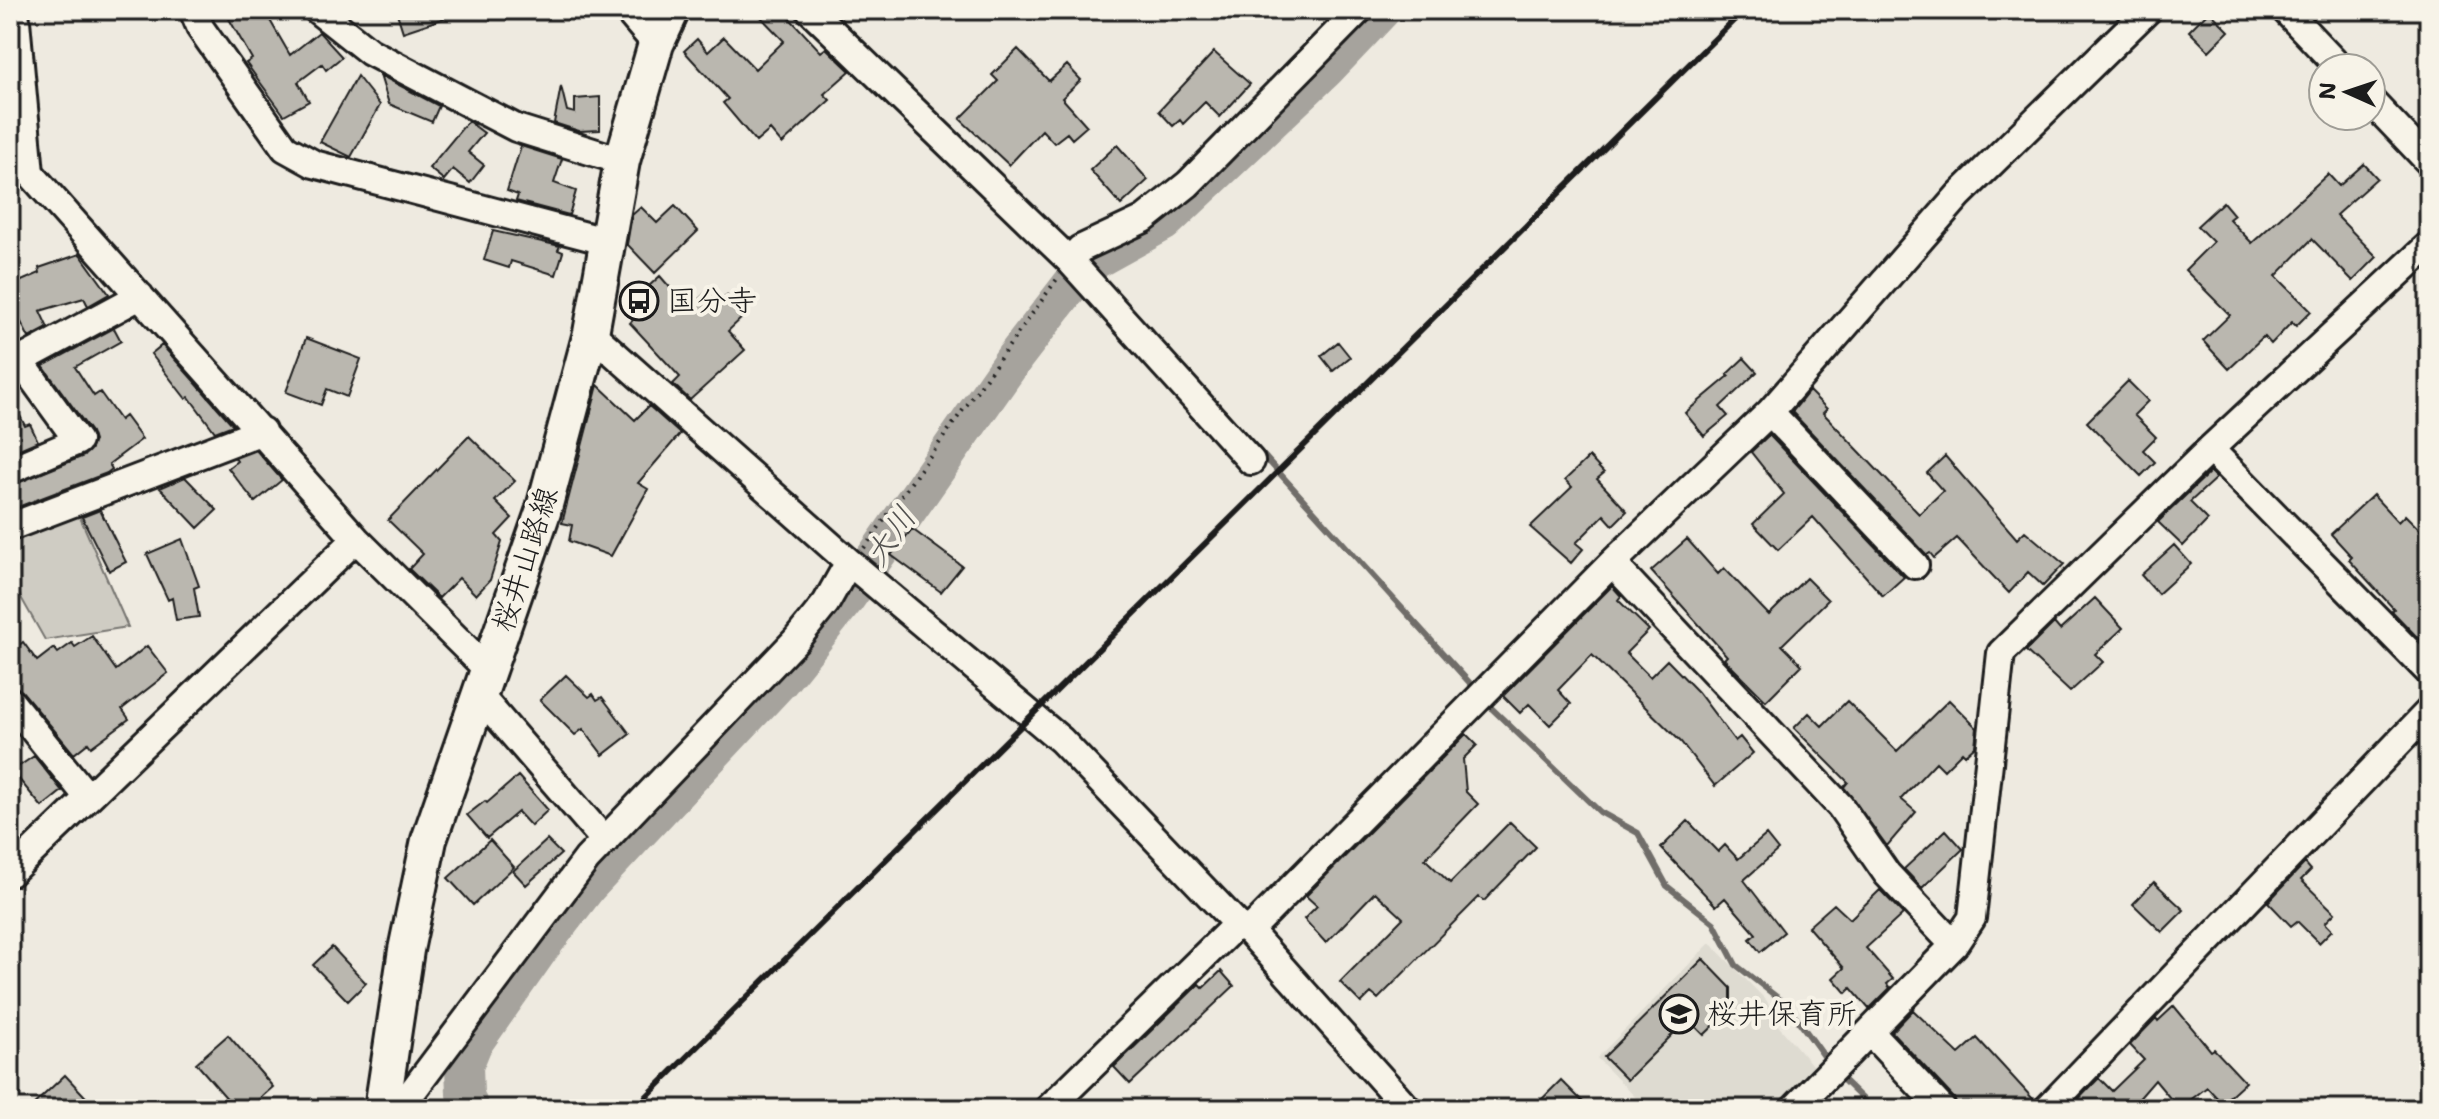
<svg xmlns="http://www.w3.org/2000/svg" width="2439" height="1119" viewBox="0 0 2439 1119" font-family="'Shantell Sans','Klee One',sans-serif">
<rect width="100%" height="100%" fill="#eeeae0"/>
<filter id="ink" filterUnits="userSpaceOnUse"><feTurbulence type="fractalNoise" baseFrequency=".0125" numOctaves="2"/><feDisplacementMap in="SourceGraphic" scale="16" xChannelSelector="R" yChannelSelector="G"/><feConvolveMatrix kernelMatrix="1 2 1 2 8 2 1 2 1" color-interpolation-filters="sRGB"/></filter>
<g filter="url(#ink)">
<path fill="#dedbd1" d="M1710,943L1767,1001L1776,1023L1812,1065L1817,1076L1781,1109H1647L1597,1058Z"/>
<path fill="#cfccc3" stroke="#767470" stroke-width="2" d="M76,508L128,627L45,640L10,578V533Z"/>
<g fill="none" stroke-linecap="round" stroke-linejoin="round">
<path stroke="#6f6d69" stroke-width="6" d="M1225,413L1478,692
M1484,701L1600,812L1638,833L1667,886L1714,923L1736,965L1787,1005L1829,1063
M1838,1075L1873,1109"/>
<path stroke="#a6a39d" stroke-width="38" d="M470,1109L465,1094L464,1066L473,1044L541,947L588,886L781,680L845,600L1015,357L1086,265L1164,222L1326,69L1382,10"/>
</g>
<path fill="#bab7af" stroke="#1c1c1c" stroke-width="2" d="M224,10H264L290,55L319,32L342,57L326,70L322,64L298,82L309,101L284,115L246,63L252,59Z
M396,10H460V13L403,32Z
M754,10H782L821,52L826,48L850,71L824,94L830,100L782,144L770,130L756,142L723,103L728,99L684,51L697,39L708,52L724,37L755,69L784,41Z
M2209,11L2229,31L2209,51L2189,31Z
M1018,49L1049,81L1067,65L1081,80L1062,98L1087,126L1072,139L1067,133L1054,143L1042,130L1009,165L960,119L998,81L992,75Z
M1214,52L1250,84L1220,117L1205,102L1183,124L1180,120L1173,126L1159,111Z
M380,75L439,106L432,122L389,104Z
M357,76L380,105L351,157L320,142Z
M561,86L567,111L575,113V99L600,97V130L579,131L554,123Z
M468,121L484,133L468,152L484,165L470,183L453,169L444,180L429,168Z
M1117,145L1148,180L1121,205L1090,170Z
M521,146L562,159L554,183L576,191L569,215L516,201L518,195L507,191Z
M2364,164L2377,178L2336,215L2377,257L2353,281L2312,239L2276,276L2311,311L2296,326L2292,322L2271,344L2264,336L2229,369L2203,341L2230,315L2185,270L2213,242L2197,226L2223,202L2234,215L2229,219L2252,243L2328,174L2339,186Z
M675,206L698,231L655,273L627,244L632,215L641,207L657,223Z
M493,231L560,246L558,250L563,252L556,275L511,261L509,268L484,260Z
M80,254L109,294L88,306L84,298L40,311L48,328L29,338L20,320L10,325V286L40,273L39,268Z
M660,276L689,309L707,292L718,303L727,295L745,315L728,331L745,350L690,400L673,384L680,377L630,323L636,317L626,307Z
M114,328L121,341L75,367L94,396L100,392L120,420L125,416L142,439L109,464L112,469L107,473L10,510V486L84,456L94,441L91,432L43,366Z
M306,338L361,359L347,397L327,389L321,405L286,392Z
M1338,342L1350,357L1333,371L1321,356Z
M162,345L233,425L215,432L189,397L186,399L151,354Z
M1744,358L1757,372L1720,407L1728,416L1704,436L1685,413L1729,376L1727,374Z
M2128,381L2148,401L2134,415L2156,437L2143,450L2155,462L2141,476L2087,422Z
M598,385L635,420L649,406L680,434L638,483L648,489L611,556L569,541L572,525L562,523Z
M1809,391L1827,409L1823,413L1919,514L1943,491L1927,473L1945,456L2017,539L2025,531L2064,564L2043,586L2028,572L2009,593L1957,538L1934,558L1930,553L1927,555L1792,412Z
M10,395L25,426L30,424L38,441L10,453Z
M1769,435L1904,577L1883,596L1813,517L1778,550L1753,524L1784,494L1751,452Z
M469,436L515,481L495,501L512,518L496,535L502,542L490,580L476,595L459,578L439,598L409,569L423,554L388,520Z
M256,450L282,480L255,502L228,468L237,461L235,458Z
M1589,457L1604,473L1597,479L1627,511L1613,525L1604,515L1576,543L1583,549L1571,563L1530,527L1572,487L1565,480Z
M2210,472L2216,478L2190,502L2208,520L2183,546L2158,522Z
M185,477L217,510L198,528L160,488Z
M2373,495L2398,522L2405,515L2429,539V631L2420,640L2392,611L2394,609L2349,560L2352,557L2331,534Z
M100,510L126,562L109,571L82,517Z
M912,529L962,566L941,592L891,555Z
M182,539L199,586L194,588L199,617L176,620L172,598L168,600L147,554Z
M1687,539L1718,574L1724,568L1769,615L1806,578L1828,600L1782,645L1802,665L1766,701L1724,659L1727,656L1651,571Z
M2174,545L2191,564L2158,594L2141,575Z
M1612,586L1621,596L1618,600L1649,630L1626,653L1650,677L1667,660L1698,692L1735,741L1740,737L1753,753L1715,786L1681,742L1592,655L1558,690L1571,704L1550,725L1529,704L1520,713L1503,696Z
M2095,598L2123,628L2095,654L2103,662L2070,692L2026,651L2054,623L2060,630Z
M92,636L116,670L147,646L168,673L122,709L129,719L91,747L88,743L74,754L22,691L10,685V652L23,642L37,661L54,648L58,653L72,643L75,647Z
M566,675L589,697L593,694L597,700L602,697L630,734L603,755L583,729L575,735L540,700Z
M1949,700L1977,728L1975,746L1965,755L1962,752L1944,770L1936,762L1901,799L1916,812L1887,846L1844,787L1848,782L1794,728L1809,713L1822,726L1847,701L1897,751Z
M1466,734L1477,745L1463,759L1466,792L1478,804L1425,859L1450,883L1510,822L1536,847L1484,901L1479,897L1378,999L1371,993L1361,1003L1340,982L1403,918L1375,892L1326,943L1304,919L1317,906L1306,896Z
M34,756L62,791L42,807L12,771Z
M518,776L548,810L531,826L518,812L487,838L467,815L485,801L487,803Z
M1688,821L1718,852L1725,845L1738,859L1766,835L1778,850L1744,880L1784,932L1760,952L1750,939L1756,934L1725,898L1716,906L1661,848Z
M1946,830L1963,849L1922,888L1904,869Z
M490,840L514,867L473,905L448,878Z
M547,840L561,854L526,885L513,871Z
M2305,863L2311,870L2301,880L2335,913L2325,923L2332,930L2319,943L2297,921L2291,926L2268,902Z
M2154,882L2184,910L2162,932L2133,904Z
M1880,890L1903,914L1866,948L1893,979L1887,984L1890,988L1869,1009L1851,988L1846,993L1833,978L1844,968L1808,927L1834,904L1850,919Z
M332,947L366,983L348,1001L313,965Z
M1703,959L1731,988V1009L1704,1035L1688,1019L1627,1080L1604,1057Z
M1221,971L1234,986L1130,1084L1114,1067L1199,984L1203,988Z
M2174,1006L2211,1051L2214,1049L2245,1082L2222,1103L2207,1087L2179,1109L2155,1080L2130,1109H2069L2099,1078L2112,1091L2144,1060L2130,1045L2156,1018L2158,1021Z
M1913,1010L1959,1054L1977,1038L2034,1100L2031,1109H1958L1954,1098L1892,1032Z
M228,1035L273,1087L248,1109H236L196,1063Z
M65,1075L97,1109H29Z
M1561,1080L1590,1109H1532Z"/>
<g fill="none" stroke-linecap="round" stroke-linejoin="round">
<defs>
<path id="minor" d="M15,10L30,173L356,539L487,669
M193,10L201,29L285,148L314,164L605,241
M317,10L370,52L516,128L622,161
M627,10L656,44
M810,10L1070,261L1251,461
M2285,10L2340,68
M2371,101L2429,162
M1070,261L1080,249L1144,219L1188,184L1359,10
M591,333L849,562L1061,740L1237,924L1249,931L1408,1109
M10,366L140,296
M1770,412L1915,565
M2210,449L2429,672
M10,470L78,441L20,361
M10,527L262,431
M1612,563L1840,806L1887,874L1954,945
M479,695L605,841
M10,701L87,796
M10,873L356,539
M1249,931L1612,563L1770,412L1959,195L2148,10
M1870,1032L1942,1109
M385,1096L406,1100L587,859L796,640L826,603L849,562
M1048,1109L1237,924
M1794,1109L1954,945L1972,918L2001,653L2210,449L2429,245
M2047,1109L2429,711"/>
<path id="major" d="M382,1109L406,950L429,840L543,512L591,333L622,161L656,44L672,10"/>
</defs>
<use href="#minor" stroke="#1c1c1c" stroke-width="32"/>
<use href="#major" stroke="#1c1c1c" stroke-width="40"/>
<path stroke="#1c1c1c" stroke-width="4" stroke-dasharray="2 6" stroke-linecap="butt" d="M864,548L1057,279"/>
<use href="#minor" stroke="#f7f3e8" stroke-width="26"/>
<use href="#major" stroke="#f7f3e8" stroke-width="34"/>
<path stroke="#1c1c1c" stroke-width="6" d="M634,1109L1744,10"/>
</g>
</g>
<defs>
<symbol id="bus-ring" viewBox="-11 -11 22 22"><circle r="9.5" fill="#f7f3e8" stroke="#1c1c1c" stroke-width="1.5"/><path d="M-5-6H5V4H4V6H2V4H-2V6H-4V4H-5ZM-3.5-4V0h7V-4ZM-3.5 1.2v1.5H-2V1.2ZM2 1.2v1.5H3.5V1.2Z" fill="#1c1c1c"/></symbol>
<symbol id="school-ring" viewBox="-11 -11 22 22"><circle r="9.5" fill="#f7f3e8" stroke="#1c1c1c" stroke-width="1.5"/><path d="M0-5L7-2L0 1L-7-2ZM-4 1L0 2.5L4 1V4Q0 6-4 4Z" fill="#1c1c1c"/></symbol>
</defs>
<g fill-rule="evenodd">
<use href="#bus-ring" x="617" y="279" width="44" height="44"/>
<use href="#school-ring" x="1657" y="992" width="44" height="44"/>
</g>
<g text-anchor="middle" stroke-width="8" stroke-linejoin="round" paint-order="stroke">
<g font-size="30" fill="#1c1c1c" stroke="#f7f3e8" text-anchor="start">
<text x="667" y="311">国分寺</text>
<text x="1707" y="1024">桜井保育所</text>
</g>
<g font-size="30" fill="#1c1c1c" stroke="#f7f3e8">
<text transform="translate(525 559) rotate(-72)" y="10">桜井山路線</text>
</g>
<g font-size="32" font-style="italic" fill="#535250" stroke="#f7f3e8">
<text transform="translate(890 536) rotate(-55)" y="11">大川</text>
</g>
</g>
<rect width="2439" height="1119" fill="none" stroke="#f7f3e8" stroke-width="40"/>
<rect x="20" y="20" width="2399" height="1079" fill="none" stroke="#1c1c1c" stroke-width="3" filter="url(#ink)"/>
<g transform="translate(2347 92) rotate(273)"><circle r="38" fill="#f7f3e8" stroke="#9f9d96" stroke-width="2"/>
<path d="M0-6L14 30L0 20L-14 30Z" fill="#1c1c1c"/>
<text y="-12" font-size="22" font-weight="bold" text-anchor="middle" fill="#1c1c1c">N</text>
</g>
</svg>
